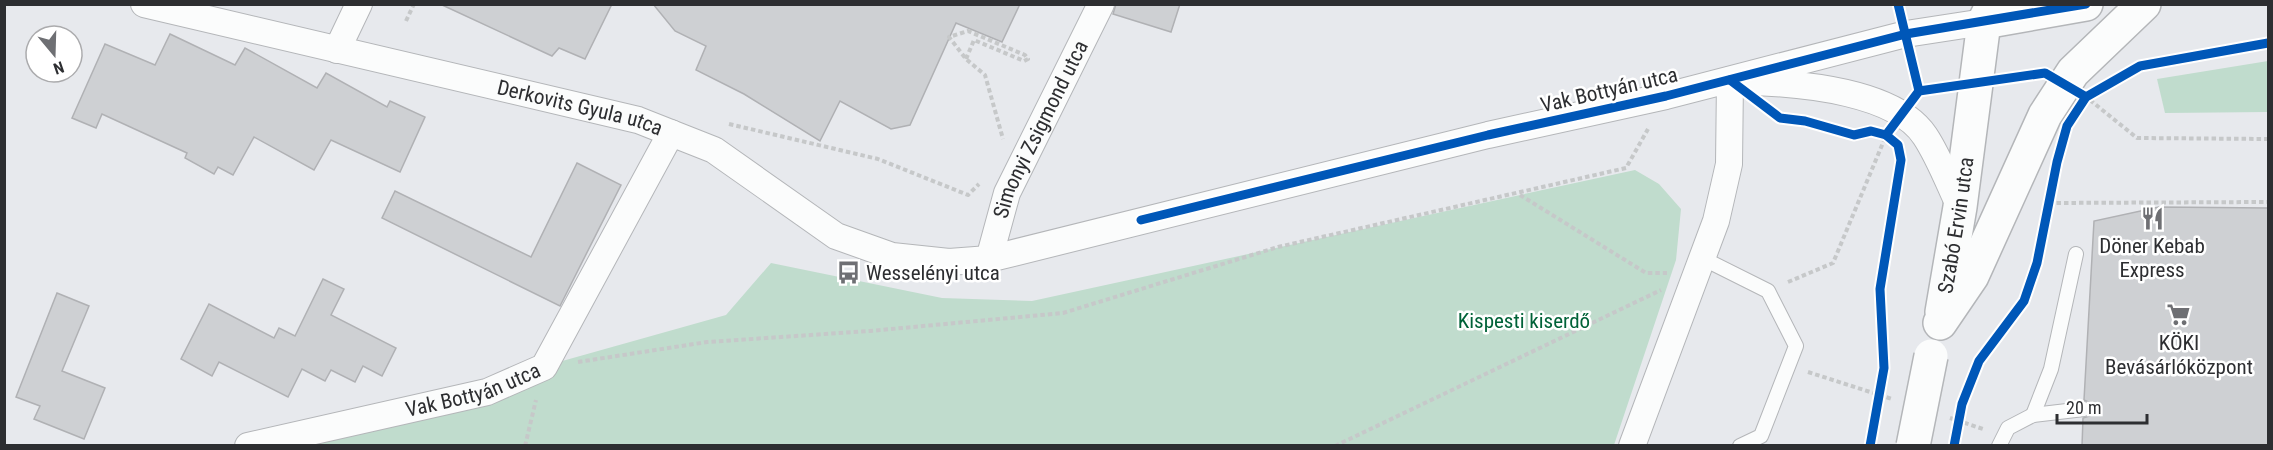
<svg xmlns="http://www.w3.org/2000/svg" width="2273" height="450" viewBox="0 0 2273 450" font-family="'Roboto Condensed',sans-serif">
<rect width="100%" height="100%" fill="#e7e9ed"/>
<g fill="#c0dccd">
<polygon points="2268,61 2268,112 2165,113 2157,79"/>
<polygon points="1635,170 1659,184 1681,209 1676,260 1614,445 260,446 726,315 771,263 942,298 1032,301"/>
</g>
<g fill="#ced0d3" stroke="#b0b1b4" stroke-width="1.5">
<polygon points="440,4 612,4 585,59 559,48 552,56"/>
<polygon points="653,4 1020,4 1002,42 956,23 910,125 891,129 840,101 820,141 744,94 696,70 706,46 675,31"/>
<polygon points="1116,4 1180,4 1171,32 1113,14"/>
<polygon points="170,34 235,65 245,48 317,88 326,73 387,107 390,101 425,117 400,172 331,140 314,170 254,137 233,175 218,167 214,174 185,158 187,153 102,114 96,128 72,118 105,44 155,65"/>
<polygon points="577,163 621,185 560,306 382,218 395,191 531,257"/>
<polygon points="2159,207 2268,208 2268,446 2082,446 2083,418 2090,416 2093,409 2091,403 2084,400 2094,221"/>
<polygon points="323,279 344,289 331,315 396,348 382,376 363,366 355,382 331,370 325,381 302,369 288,397 219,362 212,376 181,359 209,304 274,338 279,328 295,336"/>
<polygon points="57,293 89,306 62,371 105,388 84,439 34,419 40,406 16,397"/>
</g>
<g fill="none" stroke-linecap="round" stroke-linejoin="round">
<defs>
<g id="lane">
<polyline points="1702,258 1768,291 1796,346 1761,436 1740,446"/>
<polyline points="2033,415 2051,369 2076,254"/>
<polyline points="1999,446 2008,428 2033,415 2084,409"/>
</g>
<g id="street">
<path id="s1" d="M144,4l494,116 76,30 122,86 56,20 57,6 40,-3 499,-124 178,-39 240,-62 78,-12"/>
<polyline points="337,50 359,4"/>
<path d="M1755,82c49,2 141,10 170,54 14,21 24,48 35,71"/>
<path id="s2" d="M989,259l18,-66 94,-189"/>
<path id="s3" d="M248,446l239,-54 57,-25 127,-234"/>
<polyline points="1632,446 1716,221 1729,164 1730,80"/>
</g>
<g id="secondary">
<polyline points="1984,22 2086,4"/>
<path id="s4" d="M1942,312l18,-105 24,-185 9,-18"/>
<polyline points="1940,323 1972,276 2045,115 2073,72 2144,4"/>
</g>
</defs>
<use href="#lane" stroke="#b4b6b9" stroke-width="16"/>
<use href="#street" stroke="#b4b6b9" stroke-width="28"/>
<use href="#secondary" stroke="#b4b6b9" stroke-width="36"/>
<g stroke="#c6c8c9" stroke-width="4" stroke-dasharray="4.5 3" stroke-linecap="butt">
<polyline points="406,21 414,4"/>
<polyline points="966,59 974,40 1024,61 1028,59 1025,55 968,31 949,37 966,59 985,75 1003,139"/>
<polyline points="2090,100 2137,138 2268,139"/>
<polyline points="729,124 878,159 968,195 979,184"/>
<polyline points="1520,195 1646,273 1667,273"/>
<polyline points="2049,203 2268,202"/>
<polyline points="1788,282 1833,263 1885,138"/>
<polyline points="578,362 707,342 870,331 1063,313 1278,247 1626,168 1648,129"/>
<polyline points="1808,372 1892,399"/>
<polyline points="1950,418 1983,429"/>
<polyline points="525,446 536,400"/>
<polyline points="1335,446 1661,290"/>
</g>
<use href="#lane" stroke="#fbfcfc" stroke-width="14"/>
<use href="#street" stroke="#fbfcfc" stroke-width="26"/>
<use href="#secondary" stroke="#fbfcfc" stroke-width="33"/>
<defs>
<polyline id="secondary-bridge" points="1913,446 1931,356"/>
</defs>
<use href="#secondary-bridge" stroke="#b4b6b9" stroke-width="36" stroke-linecap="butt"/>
<use href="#secondary-bridge" stroke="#fbfcfc" stroke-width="33"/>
<defs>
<g id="cycleway">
<polyline points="1898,4 1919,91"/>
<polyline points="1730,80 1780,118 1805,121 1854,135 1871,131 1886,135 1898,145 1901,160 1880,289 1884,368 1870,446"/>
<polyline points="1886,135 1919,91 2045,73 2086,97"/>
<polyline points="1141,220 1488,135 1666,96 1906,34 2086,4"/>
<polyline points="1954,446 1962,404 1979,361 2024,301 2037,263 2057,162 2067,126 2086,97 2140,66 2268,43"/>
</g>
</defs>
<use href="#cycleway" stroke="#fff" stroke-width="13"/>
<use href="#cycleway" stroke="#0057b8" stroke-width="9"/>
</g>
<defs>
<symbol id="restaurant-bare" viewBox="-9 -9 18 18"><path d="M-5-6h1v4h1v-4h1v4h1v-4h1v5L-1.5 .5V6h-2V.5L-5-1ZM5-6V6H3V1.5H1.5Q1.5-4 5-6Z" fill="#6e6f73" stroke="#fff" stroke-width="2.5" paint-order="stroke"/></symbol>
<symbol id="bus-bare" viewBox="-9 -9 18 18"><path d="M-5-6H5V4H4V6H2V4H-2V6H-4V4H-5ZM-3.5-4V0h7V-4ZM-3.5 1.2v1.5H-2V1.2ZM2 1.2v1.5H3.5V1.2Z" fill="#6e6f73" stroke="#fff" stroke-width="2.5" paint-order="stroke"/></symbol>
<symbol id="supermarket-bare" viewBox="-9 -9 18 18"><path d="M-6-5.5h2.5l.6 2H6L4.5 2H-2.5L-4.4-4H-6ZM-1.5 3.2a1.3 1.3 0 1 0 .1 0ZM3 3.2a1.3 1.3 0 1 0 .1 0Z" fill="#6e6f73" stroke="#fff" stroke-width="2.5" paint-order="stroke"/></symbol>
</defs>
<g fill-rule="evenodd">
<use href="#restaurant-bare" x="2136" y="202" width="33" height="33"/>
<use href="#bus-bare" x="832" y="256" width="33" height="33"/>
<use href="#supermarket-bare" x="2162" y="298" width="33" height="33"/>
</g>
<g text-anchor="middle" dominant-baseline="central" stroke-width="5" stroke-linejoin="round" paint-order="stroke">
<g font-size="21" fill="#2d2e31" stroke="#fff">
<text transform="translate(1609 90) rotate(-13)">Vak Bottyán utca</text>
<text stroke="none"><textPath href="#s1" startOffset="448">Derkovits Gyula utca</textPath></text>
<text stroke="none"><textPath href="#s2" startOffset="140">Simonyi Zsigmond utca</textPath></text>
<text stroke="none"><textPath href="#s4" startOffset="88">Szabó Ervin utca</textPath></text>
<text stroke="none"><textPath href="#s3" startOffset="232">Vak Bottyán utca</textPath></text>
</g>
<g font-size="21" fill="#2d2e31" stroke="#fff">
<text x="2152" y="246">Döner Kebab<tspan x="2152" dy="24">Express</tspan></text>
<text x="866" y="273" text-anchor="start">Wesselényi utca</text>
<text x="2179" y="343">KÖKI<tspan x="2179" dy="24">Bevásárlóközpont</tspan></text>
</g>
<g font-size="21" fill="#006238" stroke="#fff">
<text x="1524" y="321">Kispesti kiserdő</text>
</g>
</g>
<rect width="2273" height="450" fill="none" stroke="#2d2e31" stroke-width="12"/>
<g transform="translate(54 54) rotate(161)"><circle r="28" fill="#ffffff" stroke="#ababad" stroke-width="1.5"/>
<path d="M0-4.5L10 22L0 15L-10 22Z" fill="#6e6f73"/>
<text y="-9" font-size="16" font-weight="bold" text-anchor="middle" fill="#2d2e31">N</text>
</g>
<path d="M2057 414v9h90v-9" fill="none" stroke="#2d2e31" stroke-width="3"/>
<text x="2066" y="414" font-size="18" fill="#2d2e31" stroke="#ffffff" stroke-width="4.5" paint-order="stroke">20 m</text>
</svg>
